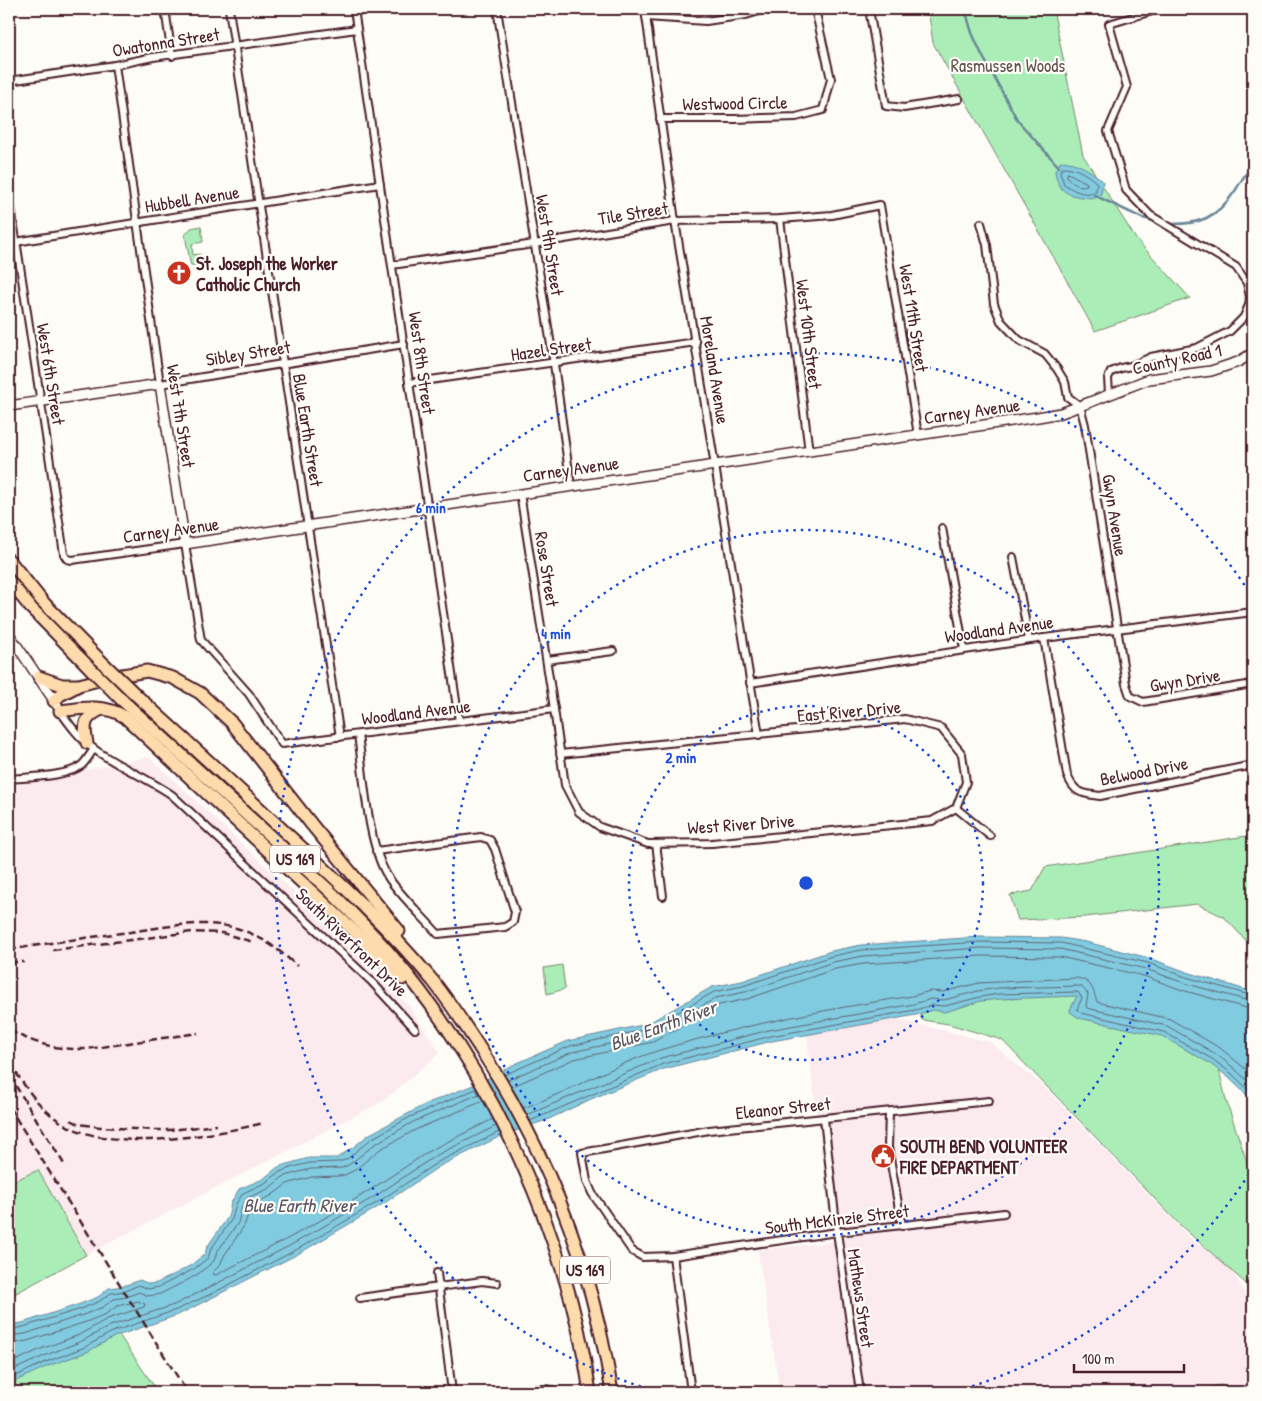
<svg xmlns="http://www.w3.org/2000/svg" width="1262" height="1401" viewBox="0 0 1262 1401" font-family="'Patrick Hand',sans-serif">
<rect width="100%" height="100%" fill="#fdfcf7"/>
<filter id="ink" filterUnits="userSpaceOnUse"><feTurbulence type="fractalNoise" baseFrequency=".02" numOctaves="2"/><feDisplacementMap in="SourceGraphic" scale="10" xChannelSelector="R" yChannelSelector="G"/><feConvolveMatrix kernelMatrix="1 2 1 2 8 2 1 2 1" color-interpolation-filters="sRGB"/></filter>
<g filter="url(#ink)">
<g fill="#fbeaee">
<polygon points="149,757 298,896 409,1006 440,1053 383,1101 86,1255 38,1171 9,1183 9,784 47,778"/>
<polygon points="880,1015 990,1042 1046,1089 1189,1237 1231,1269 1253,1307 1253,1392 780,1392 758,1250 833,1242 806,1028"/>
</g>
<g fill="#abedb6" stroke="#7a8670">
<polygon points="928,9 1053,9 1083,155 1136,239 1190,298 1095,331 933,43"/>
<polygon points="201,226 203,242 192,244 193,255 200,254 202,266 191,265 190,262 185,235 191,228"/>
<polygon points="1253,835 1253,948 1224,917 1197,904 1085,917 1018,920 1010,895 1032,891 1045,867"/>
<polygon points="562,965 565,989 547,994 544,968"/>
<polygon points="1056,980 1213,1044 1226,1100 1253,1180 1253,1290 1180,1225 1002,1040 949,1024 922,1020 916,999"/>
<polygon points="38,1170 86,1255 9,1297 9,1183"/>
<polygon points="115,1329 158,1392 9,1392 9,1370"/>
<polygon points="1220,1385 1241,1392 1192,1392"/>
</g>
<g fill="#80cbe0" stroke="#6a8698">
<path d="M1061,161c17,1 29,9 42,20l-2,13 -7,4c-21,-1 -37,-3 -39,-28z"/>
<polygon points="980,937 1061,938 1086,942 1149,958 1187,972 1253,992 1253,1101 1228,1077 1209,1063 1162,1036 1079,1018 1070,1012 1070,1010 1077,996 1000,999 981,1001 945,1012 933,1010 916,1015 772,1041 664,1069 591,1099 549,1119 501,1136 440,1166 380,1206 298,1254 178,1315 114,1337 87,1352 48,1366 9,1384 9,1325 22,1323 80,1304 98,1297 109,1288 123,1286 140,1280 149,1284 157,1283 179,1272 191,1265 205,1254 207,1247 228,1217 231,1203 239,1189 263,1179 278,1167 291,1163 309,1158 337,1158 355,1146 368,1135 428,1103 481,1082 515,1064 568,1041 647,1024 712,987 742,981 831,951 861,945"/>
</g>
<g fill="none" stroke-linecap="round" stroke-linejoin="round">
<g stroke="#606473" stroke-width="1">
<path d="M1064,167c12,0 24,8 33,16l-1,8c-11,6 -23,-1 -32,-7l-4,-12z"/>
<path d="M1068,173l19,10v2c-7,3 -17,-2 -20,-9z"/>
<polyline points="504,1075 570,1046 648,1029 714,992 743,986 832,956 862,950 980,942 1061,943 1148,963 1186,977 1253,996"/>
<polyline points="508,1080 572,1052 651,1035 716,998 745,992 833,962 863,956 981,948 1060,949 1146,969 1184,983 1253,1002"/>
<polyline points="511,1087 574,1059 653,1042 719,1005 747,999 835,969 863,964 981,956 1060,957 1144,976 1182,990 1253,1010"/>
<polyline points="483,1101 417,1129 379,1150 355,1170 345,1175 338,1176 312,1177 297,1181 287,1184 271,1196 252,1204 244,1226 224,1256 220,1265 213,1272 213,1274 216,1275 289,1238 330,1215 370,1190 431,1150 493,1119"/>
<path d="M523,1108c47,-16 89,-43 137,-58 81,-25 168,-41 252,-54l18,-5 13,1 36,-9 97,-5c16,2 17,12 21,24l73,17 50,29 33,27"/>
<polyline points="527,1115 661,1058 769,1030 914,1004 931,999 944,1000 978,991 999,988 1081,986 1088,994 1086,1006 1087,1008 1167,1026 1216,1054 1235,1069 1253,1086"/>
<polyline points="530,1121 663,1064 771,1036 915,1010 932,1005 945,1006 980,997 999,994 1078,992 1082,998 1077,1009 1081,1013 1164,1032 1212,1059 1231,1073 1253,1094"/>
<polyline points="9,1330 23,1327 81,1309 100,1301 111,1293 125,1291 139,1285 148,1289 159,1287 194,1269 208,1258 211,1249 232,1219 236,1204 243,1193 265,1183 280,1172 293,1167 310,1163 339,1162 347,1159 371,1139 410,1117 476,1089"/>
<polyline points="9,1336 25,1334 83,1315 103,1307 114,1299 126,1297 139,1292 148,1296 160,1294 184,1282 198,1274 214,1261 217,1252 238,1223 242,1207 247,1198 268,1189 283,1177 295,1173 311,1169 342,1168 350,1164 375,1144 413,1122 479,1094"/>
<polyline points="9,1344 27,1341 86,1322 106,1314 117,1306 138,1301 145,1304 144,1307 107,1319 79,1335 41,1349 9,1364"/>
<polyline points="9,1372 44,1356 82,1341 110,1326 174,1305 210,1287 293,1244 333,1221 374,1197 435,1156 496,1126"/>
<polyline points="9,1379 46,1362 85,1347 112,1332 176,1310 213,1293 296,1250 378,1202 438,1162 499,1132"/>
</g>
<g stroke="#6a8698" stroke-width="2.5">
<polyline points="965,9 972,33 982,55 1018,121 1059,167"/>
<polyline points="1094,195 1142,218 1155,221"/>
<path d="M1168,224c31,1 49,-6 67,-33 6,-9 10,-18 18,-26"/>
</g>
<defs>
<g id="minor">
<polyline points="165,9 172,56"/>
<polyline points="229,9 340,737"/>
<polyline points="354,9 459,721"/>
<polyline points="497,9 554,364 571,486"/>
<polyline points="645,9 675,221 759,735"/>
<polyline points="869,9 886,106 904,108 959,99"/>
<polyline points="646,17 706,21 746,15 766,9"/>
<polyline points="115,65 160,384 404,344"/>
<polyline points="9,81 115,65 153,57 357,29"/>
<polyline points="660,119 735,119 796,117 823,110 831,79 815,9"/>
<polyline points="9,194 64,554 67,559 72,560 185,544 201,640 249,694 282,744 554,709"/>
<polyline points="780,219 809,452"/>
<polyline points="981,223 987,245 994,304 1001,321 1019,340 1045,354 1057,369 1065,382 1068,397 1080,406 1085,425 1126,684 1130,696 1143,702 1253,684"/>
<polyline points="9,243 380,184"/>
<polyline points="392,265 534,244 675,221 780,219 832,215 880,205 918,435"/>
<polyline points="409,383 696,342"/>
<polyline points="1109,393 1108,378 1111,372 1121,368 1131,366 1151,357 1197,348 1230,331 1244,317 1249,305 1250,297 1247,283 1236,267 1150,215 1126,190 1108,131 1127,87 1109,24 1159,9"/>
<polyline points="520,493 554,709 565,785 579,812 600,827 648,844 712,843 932,821 956,808 966,782 962,754 941,728 905,719 560,754"/>
<polyline points="942,528 964,649"/>
<polyline points="1013,557 1029,640"/>
<path d="M1044,638l23,137c8,19 14,18 33,21l153,-31"/>
<polyline points="547,660 613,651"/>
<polyline points="750,683 1044,638 1253,612"/>
<path d="M60,711c10,14 20,28 34,38 25,18 53,29 78,46l199,186 44,48"/>
<path d="M358,735c6,39 9,113 32,145 14,19 33,37 48,54l67,-7 8,-5 2,-10 -20,-63 -5,-9 -9,-3 -105,14"/>
<path d="M9,779c18,-2 59,-2 73,-14 5,-5 8,-11 12,-16"/>
<polyline points="956,808 990,836"/>
<polyline points="656,844 663,896"/>
<polyline points="989,1101 709,1130 582,1153 587,1181 592,1193 632,1251 643,1257 673,1256 837,1232 931,1222 1004,1213"/>
<polyline points="889,1112 888,1147 902,1226"/>
<polyline points="824,1119 837,1232 860,1392"/>
<polyline points="673,1256 691,1392"/>
<polyline points="437,1273 452,1392"/>
<polyline points="360,1298 482,1281 497,1283"/>
<path d="M516,1392c12,-1 30,-6 41,0"/>
</g>
<g id="secondary">
<polyline points="9,406 160,384 185,544 1038,417 1061,413 1080,406 1149,379 1211,371 1238,362 1253,353"/>
<polyline points="9,634 57,705"/>
</g>
<g id="motorway">
<polyline points="9,560 42,601 105,665"/>
<polyline points="9,581 31,608 91,669"/>
<polyline points="39,677 62,685 77,685"/>
<path d="M135,694c50,46 101,92 151,139 51,47 102,94 147,148 18,23 34,47 50,72 66,103 110,218 129,339"/>
<path d="M122,700l210,193c21,21 41,41 60,63 101,117 176,284 198,436"/>
<polyline points="54,701 60,695 79,685 110,677 147,671 173,678 200,693 232,723 312,825 399,931"/>
<path d="M60,711c23,-3 45,-7 65,6l230,215 47,47"/>
<path d="M87,743c-4,-19 -3,-26 15,-34"/>
</g>
</defs>
<use href="#minor" stroke="#4a1f2b" stroke-width="10"/>
<use href="#secondary" stroke="#4a1f2b" stroke-width="12"/>
<use href="#motorway" stroke="#4a1f2b" stroke-width="15"/>
<use href="#minor" stroke="#fdfcf7" stroke-width="6"/>
<use href="#secondary" stroke="#fdfcf7" stroke-width="9"/>
<use href="#motorway" stroke="#fedbac" stroke-width="11"/>
<g stroke="#4a1f2b" stroke-width="2.5" stroke-dasharray="8 4" stroke-linecap="butt">
<path d="M9,950c40,-7 80,-13 121,-18 34,-5 72,-13 106,-4 24,7 42,21 61,38"/>
<polyline points="53,950 192,932 222,933 253,942"/>
<polyline points="9,962 24,962"/>
<path d="M9,1030c26,14 48,20 78,19l111,-16"/>
<path d="M9,1062c14,21 27,43 49,58 48,35 151,16 206,3"/>
<polyline points="9,1075 64,1164"/>
<polyline points="9,1107 187,1392"/>
<polyline points="71,1120 79,1124 100,1127 153,1130 170,1130 217,1125"/>
</g>
<defs>
<g id="motorway-bridge">
<polyline points="105,665 135,694"/>
<polyline points="91,669 122,700"/>
</g>
</defs>
<use href="#motorway-bridge" stroke="#4a1f2b" stroke-width="15" stroke-linecap="butt"/>
<use href="#motorway-bridge" stroke="#fedbac" stroke-width="11"/>
</g>
</g>
<g fill="none" stroke="#1d4ed8" stroke-width="2.5" stroke-dasharray="2.5 5">
<circle cx="806" cy="883" r="177"/>
<circle cx="806" cy="883" r="353"/>
<path d="M1253 1168A530 530 0 0 1 957 1391M655 1391A530 530 0 1 1 1253 598"/>
</g>
<defs>
<symbol id="church-disc" viewBox="-11 -11 22 22"><circle r="9.5" fill="#c8321e" stroke="#fdfcf7"/><path d="M-1.2-6h2.4v3.5h3.3v2.4h-3.3V6h-2.4V-.1h-3.3v-2.4h3.3Z" fill="#fff"/></symbol>
<symbol id="civic-disc" viewBox="-11 -11 22 22"><circle r="9.5" fill="#c8321e" stroke="#fdfcf7"/><path d="M-.6-6.5H3V-4.5H.6V-3L4-1V1h2V6H-6V1h2V-1L-.6-3ZM-1.2 2.5V6h2.4V2.5Z" fill="#fff"/></symbol>
</defs>
<g fill-rule="evenodd">
<use href="#church-disc" x="165" y="259" width="28" height="28"/>
<use href="#civic-disc" x="869" y="1142" width="28" height="28"/>
</g>
<g text-anchor="middle" dominant-baseline="central" stroke-width="4.5" stroke-linejoin="round" paint-order="stroke">
<g fill="#fdfcf7" stroke="#806168" stroke-width="1">
<rect x="270" y="845.5" width="50" height="27" rx="4"/>
<rect x="560" y="1256.5" width="50" height="27" rx="4"/>
</g>
<g font-size="16" font-weight="bold" fill="#4a1f2b">
<text x="295" y="859">US 169</text>
<text x="585" y="1270">US 169</text>
</g>
<g font-size="18" fill="#4a1f2b" stroke="#fdfcf7">
<text transform="translate(166 42) rotate(-9)">Owatonna Street</text>
<text transform="translate(735 103) rotate(-1)">Westwood Circle</text>
<text transform="translate(192 199) rotate(-9)">Hubbell Avenue</text>
<text transform="translate(633 213) rotate(-9)">Tile Street</text>
<text transform="translate(550 245) rotate(81)">West 9th Street</text>
<text transform="translate(914 318) rotate(81)">West 11th Street</text>
<text transform="translate(809 334) rotate(83)">West 10th Street</text>
<text transform="translate(551 349) rotate(-8)">Hazel Street</text>
<text transform="translate(248 353) rotate(-9)">Sibley Street</text>
<text transform="translate(1177 359) rotate(-12)">County Road 1</text>
<text transform="translate(422 363) rotate(82)">West 8th Street</text>
<text transform="translate(715 370) rotate(81)">Moreland Avenue</text>
<text transform="translate(51 374) rotate(81)">West 6th Street</text>
<text transform="translate(972 411) rotate(-8)">Carney Avenue</text>
<text transform="translate(181 416) rotate(81)">West 7th Street</text>
<text transform="translate(308 430) rotate(81)">Blue Earth Street</text>
<text transform="translate(571 469) rotate(-8)">Carney Avenue</text>
<text transform="translate(1115 515) rotate(81)">Gwyn Avenue</text>
<text transform="translate(171 530) rotate(-8)">Carney Avenue</text>
<text transform="translate(547 569) rotate(81)">Rose Street</text>
<text transform="translate(999 629) rotate(-8)">Woodland Avenue</text>
<text transform="translate(1185 680) rotate(-9)">Gwyn Drive</text>
<text transform="translate(849 711) rotate(-5)">East River Drive</text>
<text transform="translate(416 712) rotate(-7)">Woodland Avenue</text>
<text transform="translate(1144 771) rotate(-11)">Belwood Drive</text>
<text transform="translate(741 824) rotate(-4)">West River Drive</text>
<text transform="translate(352 942) rotate(44)">South Riverfront Drive</text>
<text transform="translate(783 1108) rotate(-6)">Eleanor Street</text>
<text transform="translate(837 1219) rotate(-7)">South McKinzie Street</text>
<text transform="translate(861 1298) rotate(82)">Mathews Street</text>
</g>
<g font-size="18" fill="#62524e" stroke="#fdfcf7">
<text x="1008" y="65">Rasmussen Woods</text>
</g>
<g font-size="18" font-weight="bold" fill="#4a1f2b" stroke="#fdfcf7" text-anchor="start">
<text x="196" y="263">St. Joseph the Worker<tspan x="196" dy="21">Catholic Church</tspan></text>
<text x="900" y="1146">SOUTH BEND VOLUNTEER<tspan x="900" dy="21">FIRE DEPARTMENT</tspan></text>
</g>
<g font-size="19" font-style="italic" fill="#5a5361" stroke="#fdfcf7">
<text transform="translate(663 1025) rotate(-20)">Blue Earth River</text>
<text x="299" y="1205">Blue Earth River</text>
</g>
</g>
<circle cx="806" cy="883" r="8" fill="#1d4ed8" stroke="#fdfcf7" stroke-width="2.5"/>
<g font-size="15" text-anchor="middle" font-weight="bold" fill="#1d4ed8" stroke="#fdfcf7" stroke-width="4.5" stroke-linejoin="round" paint-order="stroke">
<text x="431" y="513">6 min</text>
<text x="556" y="639">4 min</text>
<text x="681" y="763">2 min</text>
</g>
<rect width="1262" height="1401" fill="none" stroke="#fdfcf7" stroke-width="30"/>
<rect x="15" y="15" width="1232" height="1371" fill="none" stroke="#4a1f2b" stroke-width="2" filter="url(#ink)"/>
<path d="M1074 1364v8h110v-8" fill="none" stroke="#4a1f2b" stroke-width="2.5"/>
<text x="1082" y="1364" font-size="15" fill="#4a1f2b" stroke="#fdfcf7" stroke-width="4" paint-order="stroke">100 m</text>
</svg>
